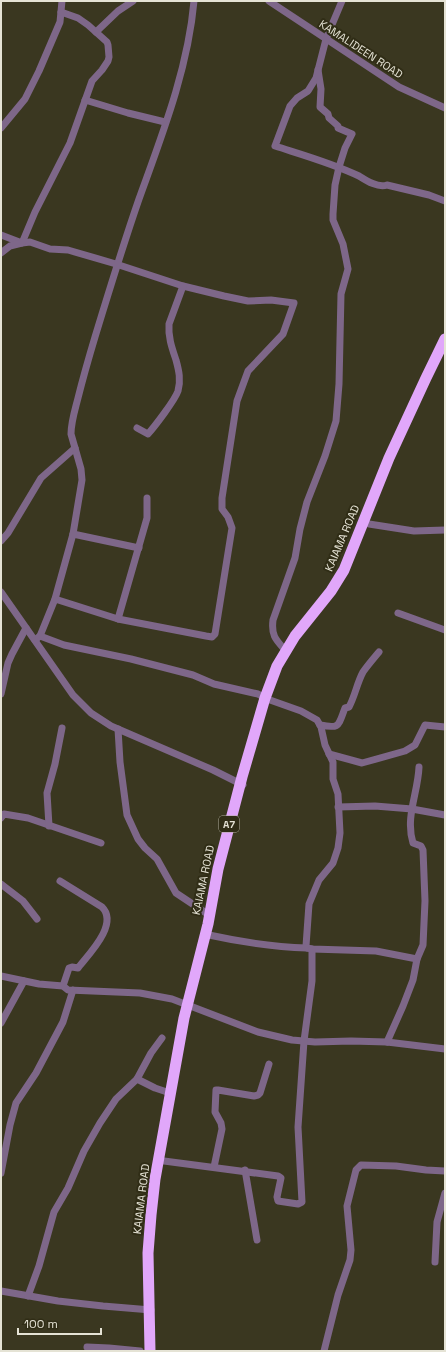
<svg xmlns="http://www.w3.org/2000/svg" width="446" height="1352" viewBox="0 0 446 1352" font-family="'Space Grotesk',sans-serif">
<rect width="100%" height="100%" fill="#3a3720"/>
<g fill="none" stroke-linecap="round" stroke-linejoin="round">
<g stroke="#7e6789" stroke-width="7">
<polyline points="269,1 399,87 445,108"/>
<path d="M342,1l-16,38 -10,39 -8,13 -11,7 -7,8 -15,40c28,9 57,17 84,30 8,5 19,12 28,9l42,10 16,6"/>
<polyline points="96,32 118,11 133,1"/>
<polyline points="85,100 128,113 165,122"/>
<polyline points="1,128 25,99 39,71 60,22 62,1"/>
<polyline points="1,235 22,243 30,242 50,249 68,250 116,264 183,286 224,296 248,301 271,300 294,303 283,334 248,371 237,401 222,498 222,509 228,517 232,528 215,634 212,637 206,636 118,619 55,599"/>
<polyline points="1,253 10,246 22,243 35,212 70,143 92,81 102,70 108,61 109,57 108,45 107,42 88,25 78,18 61,12"/>
<path d="M137,428l11,6c7,-8 27,-34 30,-43 3,-11 1,-20 -2,-31 -4,-12 -8,-23 -7,-36l14,-38"/>
<polyline points="369,524 414,531 445,530"/>
<polyline points="73,534 139,548"/>
<polyline points="1,541 8,533 41,478 75,448"/>
<polyline points="1,592 73,695 91,713 111,726 213,770 243,785"/>
<polyline points="398,613 445,630"/>
<polyline points="118,619 147,518 147,498"/>
<polyline points="40,636 64,645 131,659 193,675 214,684 258,694 265,698"/>
<path d="M35,640l5,-4 15,-37 18,-65 9,-54 -1,-11 -10,-35c0,-12 4,-24 7,-36 5,-20 11,-41 17,-61 14,-46 28,-92 44,-138 23,-64 49,-130 55,-198"/>
<path d="M286,651c-10,-11 -15,-15 -13,-31l22,-62 5,-29 7,-27 18,-46 11,-35 3,-37 2,-90 7,-25 -5,-25 -10,-24v-6l2,-29 4,-18 6,-19 7,-14 -14,-6v-2l-9,-8 -1,-4 -8,-7 1,-18 -3,-19"/>
<polyline points="1,694 8,663 12,654 26,628"/>
<polyline points="270,700 301,711 317,720 321,727 325,745 333,762 333,779 338,794 340,833 338,848 333,863 319,880 309,904 306,946 307,948 312,949 376,951 417,959"/>
<path d="M320,725c20,4 18,1 25,-17l4,-1c6,-11 8,-24 14,-35 5,-7 11,-14 16,-20"/>
<polyline points="118,729 120,762 127,815 138,839 145,848 157,859 176,893 209,915"/>
<polyline points="329,754 362,763 405,751 415,745 425,725 445,727"/>
<polyline points="338,807 375,806 412,809 445,815"/>
<polyline points="1,818 4,814 28,818 101,843"/>
<polyline points="49,826 47,793 55,764 62,728"/>
<path d="M60,881l42,26c17,17 -13,47 -24,61l-6,-1 -3,1 -6,18"/>
<polyline points="1,884 23,901 37,919"/>
<path d="M209,935c32,7 65,12 98,13"/>
<polyline points="1,976 39,984 63,986 68,990 140,993 172,999 258,1032 292,1040 315,1042 351,1041 387,1042 445,1049"/>
<polyline points="1,1023 24,981"/>
<path d="M387,1042l16,-36 10,-26 4,-21 6,-14 2,-44 -2,-51 -2,-4 -8,-3c-8,-26 5,-50 6,-76"/>
<polyline points="137,1079 155,1088 170,1093"/>
<polyline points="164,1161 278,1176 281,1178 277,1197 278,1201 298,1204 302,1202 298,1127 304,1041 312,981 312,949"/>
<polyline points="214,1167 222,1129 221,1123 215,1112 216,1090 218,1090 254,1096 258,1095 260,1093 269,1064"/>
<polyline points="245,1170 257,1240"/>
<polyline points="1,1173 10,1125 16,1103 36,1073 63,1022 73,990"/>
<polyline points="435,1262 437,1222 445,1193"/>
<polyline points="1,1291 58,1301 103,1306 151,1310"/>
<polyline points="28,1296 39,1266 54,1212 68,1188 84,1151 100,1123 116,1099 137,1079 151,1053 162,1038"/>
<polyline points="87,1347 109,1348 140,1351"/>
<polyline points="324,1351 338,1295 350,1260 351,1250 347,1206 356,1170 361,1165 396,1166 426,1170 445,1171"/>
</g>
<polyline stroke="#e1a7fa" stroke-width="11" points="150,1351 148,1253 151,1215 155,1179 184,1018 208,924 218,869 242,777 265,698 277,666 295,636 331,591 344,570 389,458 426,378 445,339"/>
</g>
<g text-anchor="middle" dominant-baseline="central" stroke-width="4" stroke-linejoin="round" paint-order="stroke">
<rect fill="#302d16" stroke="#afac9c" stroke-width="1" x="219" y="816" width="20" height="16" rx="3"/>
<g font-size="10" font-weight="bold" fill="#e5e3d5">
<text x="229" y="824">A7</text>
</g>
<g font-size="11" fill="#e5e3d5" stroke="#302d16">
<text transform="translate(361 49) rotate(33)">KAMALIDEEN ROAD</text>
<text transform="translate(342 538) rotate(-67)">KAIAMA ROAD</text>
<text transform="translate(203 880) rotate(-78)">KAIAMA ROAD</text>
<text transform="translate(141 1199) rotate(-83)">KAIAMA ROAD</text>
</g>
</g>
<rect width="446" height="1352" fill="none" stroke="#e5e3d5" stroke-width="4"/>
<path d="M18 1328v6h83v-6" fill="none" stroke="#e5e3d5" stroke-width="2"/>
<text x="24" y="1328" font-size="12" fill="#e5e3d5" stroke="#302d16" stroke-width="3" paint-order="stroke">100 m</text>
</svg>
